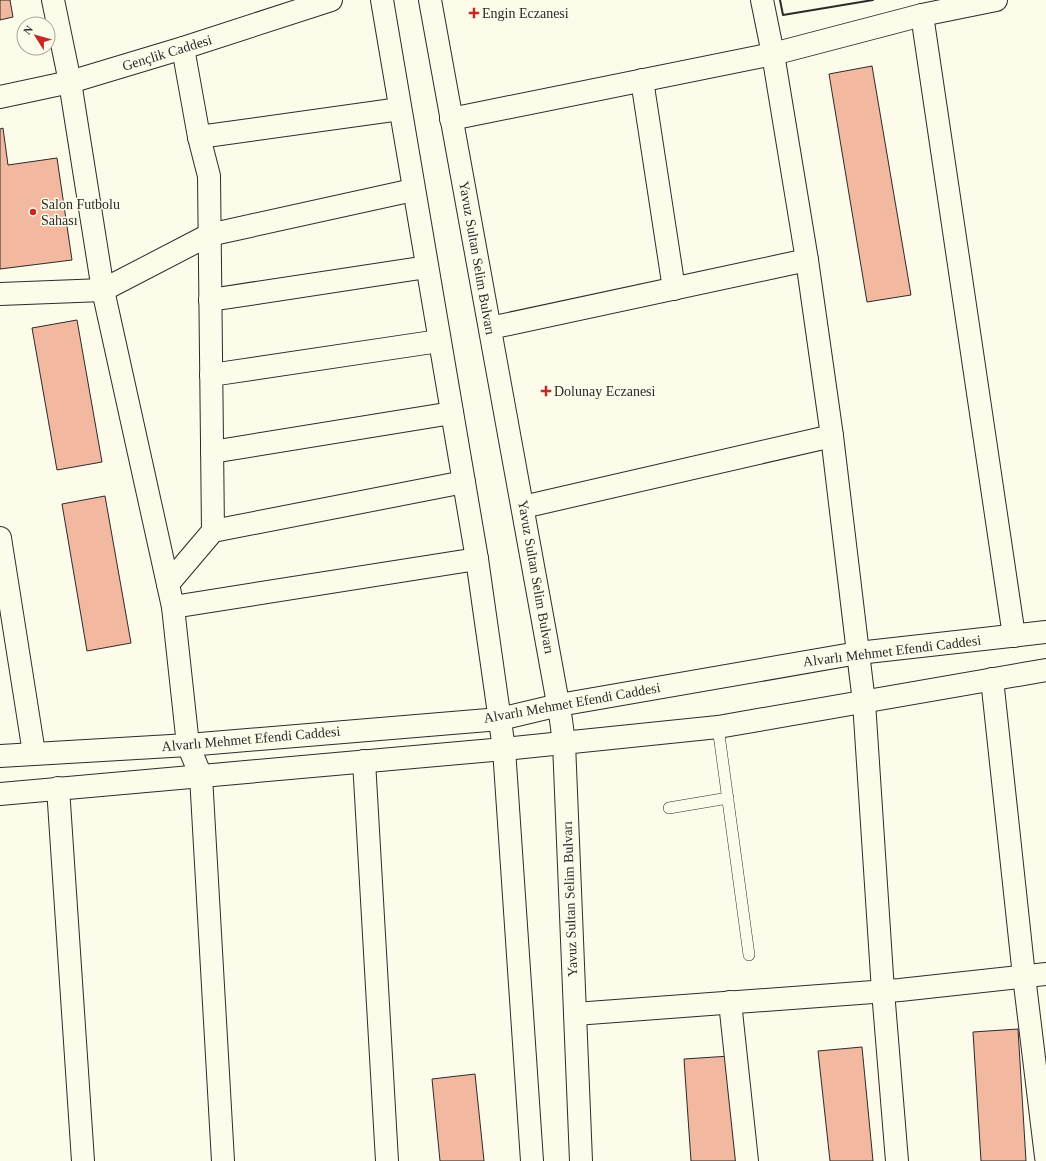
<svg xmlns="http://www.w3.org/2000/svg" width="1046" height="1161" viewBox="0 0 1046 1161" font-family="'Times New Roman',serif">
<rect width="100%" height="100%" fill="#fdfbea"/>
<g fill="#f2b8a0" stroke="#2b2b2b">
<polygon points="0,0 10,0 13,17 0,20"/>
<polygon points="872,66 911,295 867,302 829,74"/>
<polygon points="3,128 8,165 57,158 72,260 0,269 0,129"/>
<polygon points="77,320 102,462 57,470 32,328"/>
<polygon points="105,496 131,643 87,651 62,504"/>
<polygon points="1018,1029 1026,1161 981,1161 973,1032"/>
<polygon points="862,1047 873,1161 830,1161 818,1051"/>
<polygon points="730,1056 736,1161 691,1161 684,1059"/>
<polygon points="475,1074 484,1161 440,1161 432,1079"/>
</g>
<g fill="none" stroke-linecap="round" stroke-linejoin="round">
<defs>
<g id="lane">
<polyline points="718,727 749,955"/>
<polyline points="669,808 728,798"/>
</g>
<g id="street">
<polyline points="53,0 70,82 103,290 173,607 188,745 201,776 223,1161"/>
<polyline points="762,0 773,54 807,260 832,436 858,653 864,702 883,991 897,1161"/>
<polyline points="922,15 1014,636"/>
<polyline points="642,80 674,289"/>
<polyline points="451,119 773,54 922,15 996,0"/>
<polyline points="199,137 400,109"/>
<polyline points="0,294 103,290 209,235 413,190"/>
<polyline points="210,300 427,267"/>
<polyline points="490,328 807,260"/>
<polyline points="211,375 439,341"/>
<polyline points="212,452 452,413"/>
<polyline points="523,507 832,436"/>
<polyline points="213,531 464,482"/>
<polyline points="0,538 34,753"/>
<polyline points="168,584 213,531 209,176 199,137 183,48"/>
<polyline points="173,607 477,559"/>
<polyline points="992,679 1024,976 1046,1157"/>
<polyline points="364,761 387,1161"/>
<polyline points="58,788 83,1161"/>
<polyline points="730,1002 747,1161"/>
<polyline points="575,1014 900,990 1046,974"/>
</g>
<g id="secondary">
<polyline points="382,0 477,559 504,749 532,1161"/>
<polyline points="430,0 561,720 564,743 581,1161"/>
<polyline points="0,97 70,82 183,48 331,0"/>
<polyline points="0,756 188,745 500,719 559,705 858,653 1046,632"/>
<polyline points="0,794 504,749 718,727 1046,670"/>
</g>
</defs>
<use href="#lane" stroke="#2b2b2b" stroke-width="12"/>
<use href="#street" stroke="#2b2b2b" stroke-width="24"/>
<use href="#secondary" stroke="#2b2b2b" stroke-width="24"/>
<use href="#lane" stroke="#fdfbea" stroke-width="11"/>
<use href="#street" stroke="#fdfbea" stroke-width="22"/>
<use href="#secondary" stroke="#fdfbea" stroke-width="22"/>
<polyline stroke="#2b2b2b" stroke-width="2" points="780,0 783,15 873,0"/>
</g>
<g fill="#c62828" stroke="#fdfbea" stroke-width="1.5">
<path d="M472 7h4v4h4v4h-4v4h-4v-4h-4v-4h4z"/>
<circle cx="33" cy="212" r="4"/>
<path d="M544 385h4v4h4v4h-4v4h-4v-4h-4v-4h4z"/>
</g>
<g text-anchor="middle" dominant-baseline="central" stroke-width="3" stroke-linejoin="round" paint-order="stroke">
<g font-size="14" fill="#2b2b2b" stroke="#fdfbea" text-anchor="start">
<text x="482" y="13">Engin Eczanesi</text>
<text x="41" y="204">Salon Futbolu<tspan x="41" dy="16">Sahası</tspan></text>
<text x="554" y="391">Dolunay Eczanesi</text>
</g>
<g font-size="14" fill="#2b2b2b" stroke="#fdfbea">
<text transform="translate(167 53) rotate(-17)">Gençlik Caddesi</text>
<text transform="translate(477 258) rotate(80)">Yavuz Sultan Selim Bulvarı</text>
<text transform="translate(536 577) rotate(80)">Yavuz Sultan Selim Bulvarı</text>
<text transform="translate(892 651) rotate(-7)">Alvarlı Mehmet Efendi Caddesi</text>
<text transform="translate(572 703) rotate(-10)">Alvarlı Mehmet Efendi Caddesi</text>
<text transform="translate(251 739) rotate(-5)">Alvarlı Mehmet Efendi Caddesi</text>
<text transform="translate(570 899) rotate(-92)">Yavuz Sultan Selim Bulvarı</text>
</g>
</g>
<g transform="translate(36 36) rotate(307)"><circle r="19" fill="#fdfbea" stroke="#a9a89e"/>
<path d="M0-3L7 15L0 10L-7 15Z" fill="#c62828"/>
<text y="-6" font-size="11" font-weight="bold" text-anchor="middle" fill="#2b2b2b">N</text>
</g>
</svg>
